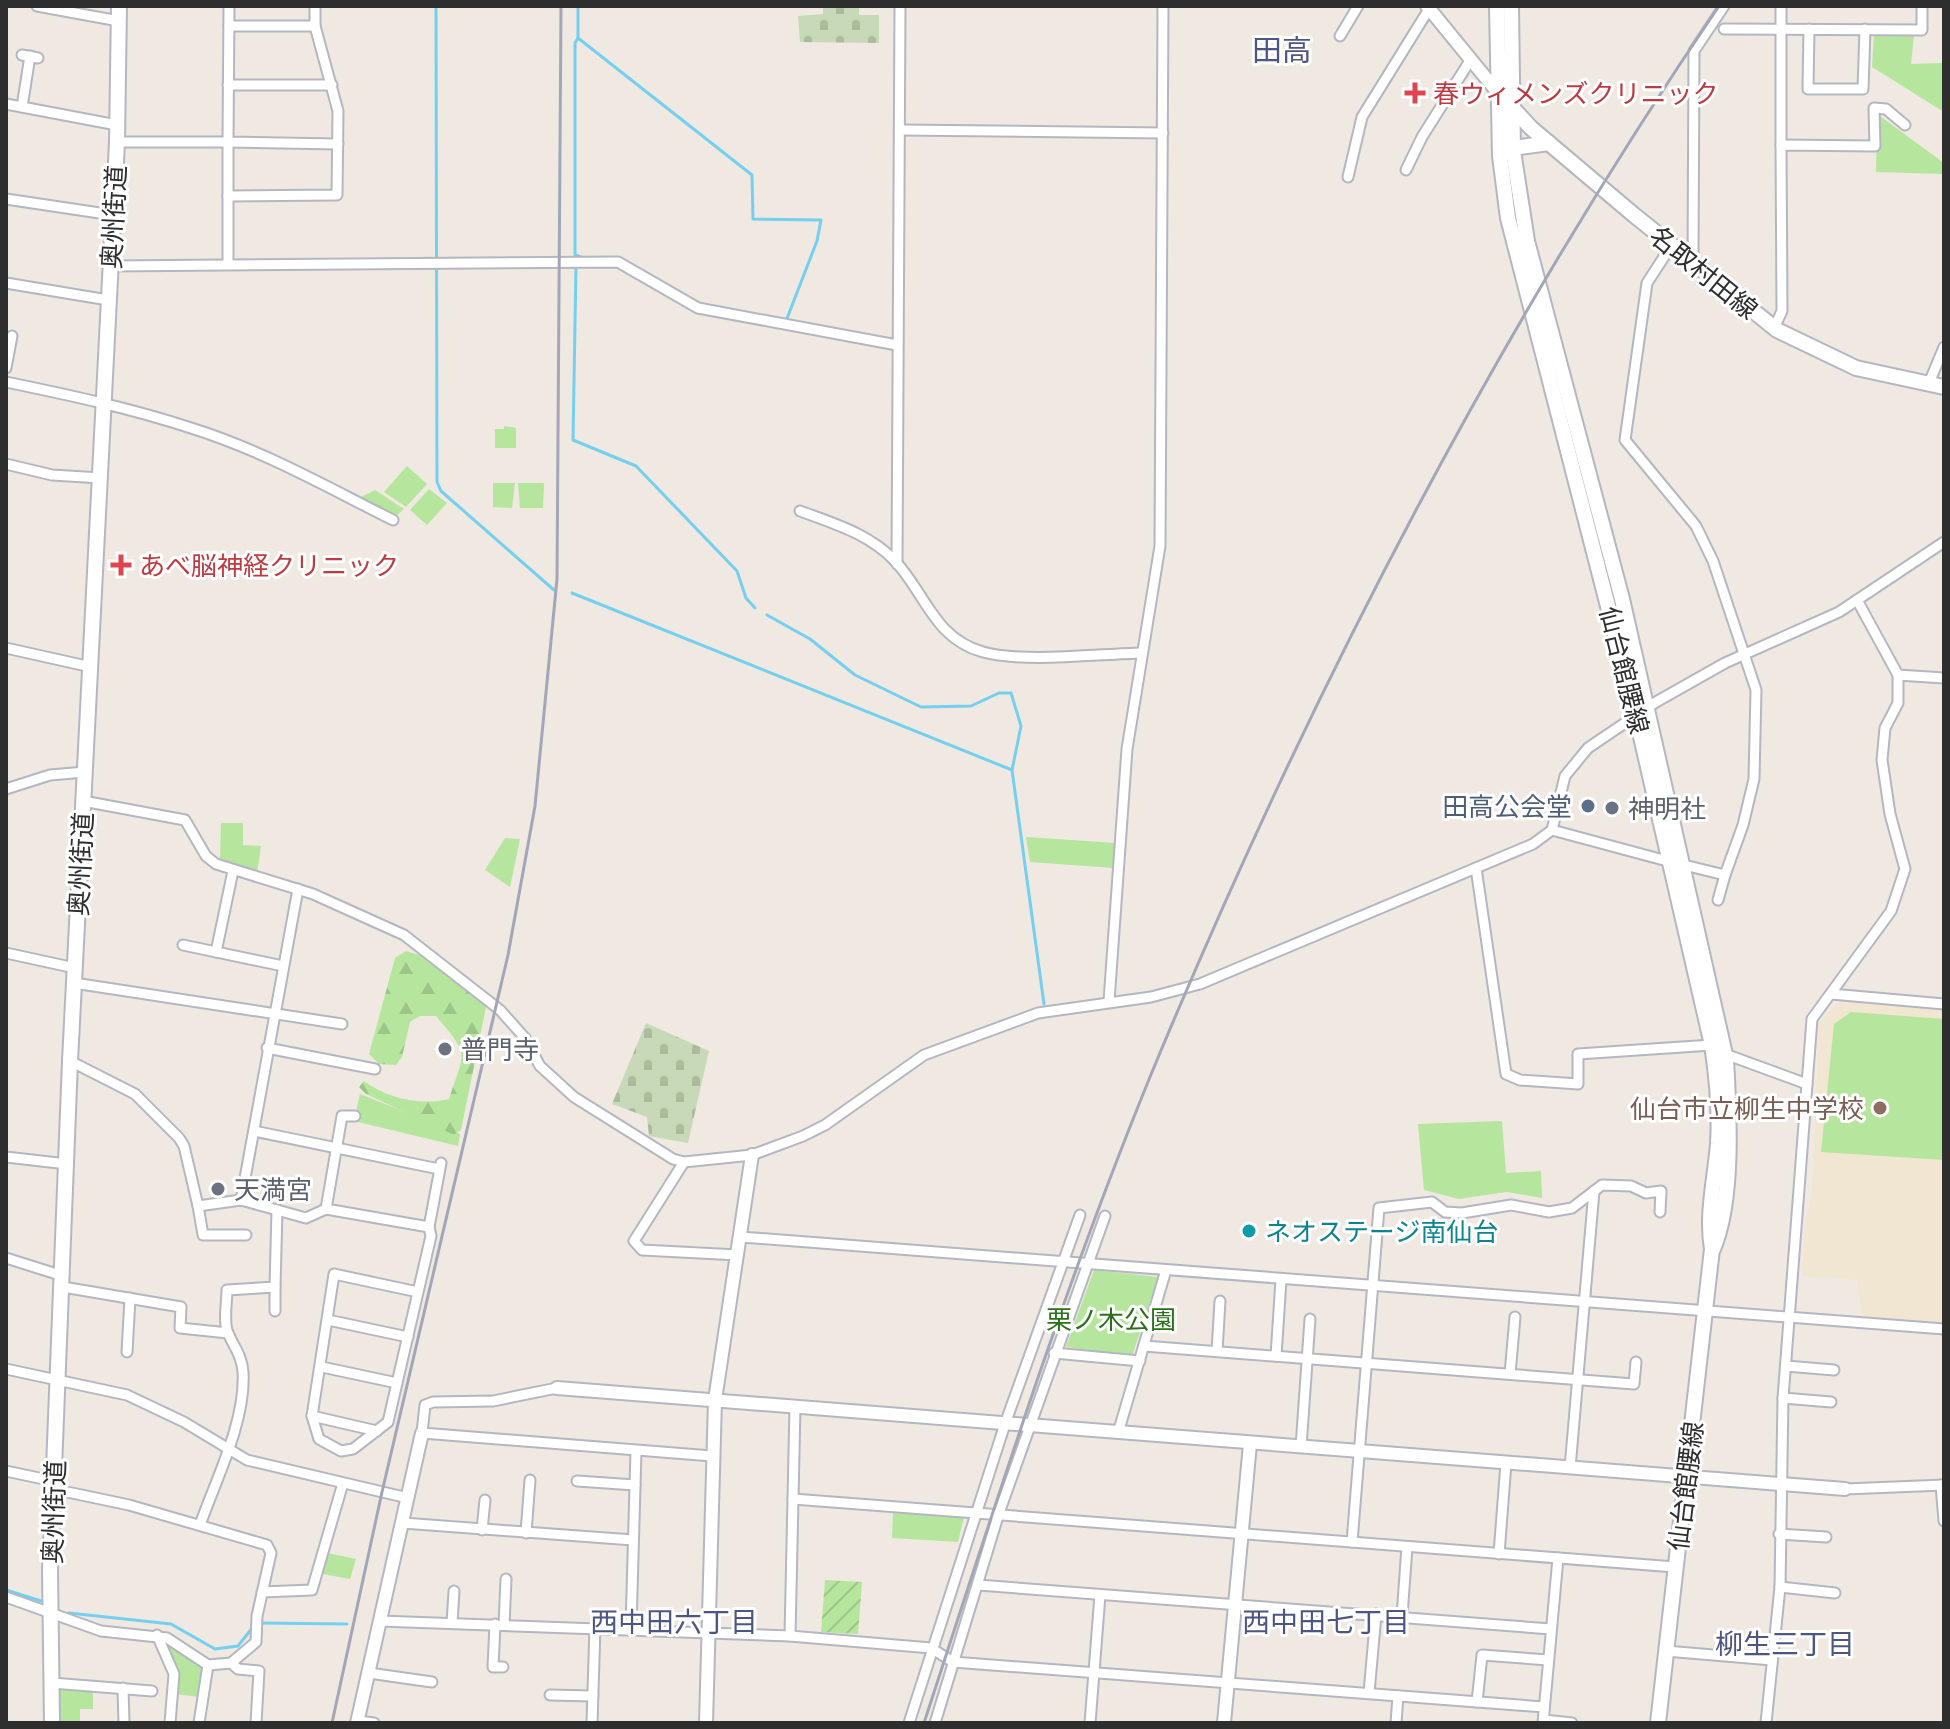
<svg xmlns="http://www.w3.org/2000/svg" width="1950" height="1729" viewBox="0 0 1950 1729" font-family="'Noto Sans','Noto Sans JP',sans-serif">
<defs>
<pattern id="forest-firs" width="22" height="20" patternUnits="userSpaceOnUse" patternTransform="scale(2)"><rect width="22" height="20" fill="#b6e59e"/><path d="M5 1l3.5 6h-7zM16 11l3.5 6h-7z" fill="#9dc588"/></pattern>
<pattern id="cemetery-stones" width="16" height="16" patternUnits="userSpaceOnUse" patternTransform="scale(2)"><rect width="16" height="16" fill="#c8d9b8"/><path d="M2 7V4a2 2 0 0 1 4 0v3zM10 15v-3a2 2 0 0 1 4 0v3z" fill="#acbb9e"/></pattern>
<pattern id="garden-furrows" width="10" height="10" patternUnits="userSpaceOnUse" patternTransform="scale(2)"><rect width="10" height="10" fill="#b6e59e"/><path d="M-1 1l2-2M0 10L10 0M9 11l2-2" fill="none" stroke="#9dc588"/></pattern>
</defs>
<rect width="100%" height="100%" fill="#efe9e1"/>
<polygon fill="#f0e6d1" points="1839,1002 1944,1010 1944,1323 1862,1317 1857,1280 1802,1276 1805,1227 1812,1192 1819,1024"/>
<g fill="#b6e59e">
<polygon points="1874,34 1914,35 1911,64 1944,63 1944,112 1872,67"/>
<polygon points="1877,114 1944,163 1944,174 1876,172"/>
<polygon points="504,426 516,428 516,448 495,448 495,429 504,429"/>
<polygon points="407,466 427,484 406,507 384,492"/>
<polygon points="493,483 515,483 512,508 493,507"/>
<polygon points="518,483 544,483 543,508 520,508"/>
<polygon points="429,489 447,503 427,525 410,510"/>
<polygon points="375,490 404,509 396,516 361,497"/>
<polygon points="221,823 243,823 243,845 261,846 257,873 220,859"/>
<polygon points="1026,837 1115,843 1114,868 1030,862"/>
<polygon points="505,838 520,839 510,887 485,870"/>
<polygon points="1851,1012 1944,1019 1944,1160 1821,1152 1834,1024"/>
<polygon points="360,1094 460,1134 458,1146 354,1121"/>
<polygon points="1502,1121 1506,1173 1541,1171 1542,1198 1506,1192 1459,1199 1424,1190 1418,1124"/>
<polygon points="1094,1270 1158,1277 1132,1356 1066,1347"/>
<polygon points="893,1513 964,1517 958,1542 892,1538"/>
<polygon points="328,1553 356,1559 350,1579 323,1574"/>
<polygon points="165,1640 203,1665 199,1697 176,1694 179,1674"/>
<polygon points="60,1688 93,1690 93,1709 80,1709 80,1723 59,1723"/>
</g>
<path fill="url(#forest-firs)" d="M406,951l13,4 63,45 4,7 -25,123 -7,5 -88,-41 -7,-7 5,-6c22,17 57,25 85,18 16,-49 21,-43 -13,-83h-16l-10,6 -8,35 -6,8 -17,-1 -10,-10 26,-96z"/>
<g fill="url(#cemetery-stones)">
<polygon points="823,6 859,6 859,15 879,15 879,43 800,42 798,16 823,14"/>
<polygon points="646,1023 709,1051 688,1143 649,1136 647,1117 612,1104"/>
</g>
<polygon fill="url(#garden-furrows)" points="825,1580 862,1582 858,1634 821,1632"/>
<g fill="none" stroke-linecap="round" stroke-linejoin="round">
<g stroke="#75cff0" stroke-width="3">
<polyline points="436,6 437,482 441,491 554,590"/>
<polyline points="578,6 578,38 752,175 753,219 821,220 817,241 786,321"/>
<polyline points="578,38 575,43 575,255 581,257"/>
<polyline points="576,265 573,440 636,466 737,571 746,598 755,608"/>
<polyline points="572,593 1012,770 1044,1004"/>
<polyline points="767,615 810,639 855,675 921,707 971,706 999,693 1011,693 1021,726 1012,770"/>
<polyline points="6,1590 41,1601"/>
<polyline points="69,1613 171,1624 215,1649 238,1646 253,1627"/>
<polyline points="259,1623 347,1624"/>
</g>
<defs>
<g id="minor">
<polyline points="37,6 119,21"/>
<polyline points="229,6 228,142 338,144"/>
<polyline points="1781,6 1781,145"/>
<polyline points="229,26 315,26"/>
<polyline points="1724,29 1922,30 1922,6"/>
<polyline points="1809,29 1808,89 1863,89 1865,29"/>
<polyline points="1340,36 1358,6"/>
<polyline points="22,55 38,58"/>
<polyline points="228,85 332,85"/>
<polyline points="6,104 117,125"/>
<polyline points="22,107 30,56"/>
<polyline points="900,130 1163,133"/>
<polyline points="117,142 228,142 228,264"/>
<polyline points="1406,170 1422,137 1471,59"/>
<polyline points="1348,177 1362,117 1429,9"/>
<polyline points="228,196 337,195 338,111 315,26 315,6"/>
<polyline points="6,199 113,215"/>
<polyline points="1671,246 1647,283 1625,440 1696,526 1713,561 1756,690 1754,779 1743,825 1725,875 1684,865"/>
<polyline points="1693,263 1694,51 1724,6"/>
<polyline points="110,266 618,262 698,308 897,345"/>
<polyline points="6,283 108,300"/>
<polyline points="1774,328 1782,311 1781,145 1875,146 1874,108 1886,109 1905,125"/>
<polyline points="6,368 12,336"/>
<path d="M6,382c63,13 124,26 185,46 71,22 136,59 202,92"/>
<polyline points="1929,383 1944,347"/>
<polyline points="6,464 52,475 101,478"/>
<path d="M800,511c35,13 70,23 96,51 30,33 39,77 87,90 40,11 115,2 158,1"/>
<polyline points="897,564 900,6"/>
<polyline points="6,648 91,667"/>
<polyline points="1898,675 1944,678"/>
<polyline points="6,789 50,775 85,772"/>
<polyline points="83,801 185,820 206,856 216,864 313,894 404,935 500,1010 525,1038 540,1066 574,1097 673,1159 684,1162 752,1155 803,1136 825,1125 924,1055 1038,1013 1151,997 1200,984 1533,844 1552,830 1565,776 1588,748 1656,702 1725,663 1839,612 1944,542"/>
<polyline points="1552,830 1671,862"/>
<polyline points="1476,868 1506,1074 1520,1080 1578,1084 1578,1054 1712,1045"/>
<polyline points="1718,900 1725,875"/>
<polyline points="183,945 283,966"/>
<polyline points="216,952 233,871"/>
<polyline points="6,953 75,968"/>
<polyline points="74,983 342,1024"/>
<polyline points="1831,994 1944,1004"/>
<polyline points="1109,1001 1127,749 1160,546 1163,6"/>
<polyline points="267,1048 375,1069"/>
<polyline points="1725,1054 1807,1084"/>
<path d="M70,1061l65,33 44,44 5,8 14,60 43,-6 36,10 -2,77 -48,3c0,12 -4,32 1,43 6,14 14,23 15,39 3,49 -27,107 -43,153"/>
<polyline points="254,1131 439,1169"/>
<polyline points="6,1157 67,1164"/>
<polyline points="684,1162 634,1241 642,1250 738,1255"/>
<polyline points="241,1200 298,889"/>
<polyline points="198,1206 203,1235 246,1235"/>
<polyline points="326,1209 342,1116 355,1116"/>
<polyline points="277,1210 306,1218 326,1209 429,1227 441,1163"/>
<polyline points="741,1237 1944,1329"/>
<polyline points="6,1258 63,1276"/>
<polyline points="63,1287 181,1307 180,1328 228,1333"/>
<polyline points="275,1287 275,1311"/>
<polyline points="418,1292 334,1274 312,1416 319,1439 341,1451 353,1449 388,1422 431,1236 429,1227"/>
<polyline points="328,1320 408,1337"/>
<polyline points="1144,1346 1634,1384 1636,1362"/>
<polyline points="1217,1351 1220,1301"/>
<polyline points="127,1352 130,1298"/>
<polyline points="1054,1353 1140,1361"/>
<polyline points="1276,1356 1281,1280"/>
<polyline points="1786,1366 1834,1370"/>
<polyline points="322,1367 397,1383"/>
<polyline points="6,1369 127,1395 184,1422 247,1460 408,1498"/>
<polyline points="1510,1374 1515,1317"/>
<polyline points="557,1388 493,1401 433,1402 425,1405 422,1433 712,1456"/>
<polyline points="1783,1398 1831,1402"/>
<polyline points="312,1416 377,1431"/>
<polyline points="1118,1433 1166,1270"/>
<polyline points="1301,1447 1310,1319"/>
<polyline points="1570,1468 1594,1191"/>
<polyline points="6,1471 53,1481"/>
<polyline points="577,1481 635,1485"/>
<polyline points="1941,1485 1944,1521"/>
<polyline points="1845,1489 1944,1485"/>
<polyline points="793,1499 1675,1567"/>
<polyline points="403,1523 633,1540"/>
<polyline points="482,1530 485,1500"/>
<polyline points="526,1533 530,1480"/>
<polyline points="1779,1534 1826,1537"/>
<polyline points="1352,1542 1379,1208 1432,1202 1445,1212 1462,1213 1511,1205 1549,1212 1572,1208 1602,1185 1631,1186 1646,1193 1661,1191 1660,1212"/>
<polyline points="1499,1554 1506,1463"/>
<polyline points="978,1585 1551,1629"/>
<polyline points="1780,1587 1835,1593"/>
<polyline points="262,1592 312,1590 343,1483"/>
<polyline points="6,1597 101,1631 167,1638 208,1665 231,1663 256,1642 257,1616 271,1553 267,1545 129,1505 53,1489"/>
<polyline points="1402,1616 1407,1547"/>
<polyline points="380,1621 790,1636 931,1648 953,1662 1544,1707"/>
<polyline points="452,1623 454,1591"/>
<polyline points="495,1624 493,1667 503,1667"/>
<polyline points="504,1625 506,1579"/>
<polyline points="631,1628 636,1451"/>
<polyline points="157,1635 174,1674 170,1723"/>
<polyline points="790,1636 795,1407"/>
<polyline points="1666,1651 1772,1660"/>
<polyline points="231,1663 238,1669 259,1671 256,1723"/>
<polyline points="369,1673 432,1682"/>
<polyline points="52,1683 152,1691"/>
<polyline points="123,1688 124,1723"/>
<polyline points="1369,1693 1376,1614"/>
<polyline points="550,1695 593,1696"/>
<polyline points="1477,1702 1482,1655 1548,1660"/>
<polyline points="1544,1720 1572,1723"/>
<polyline points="358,1721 374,1723"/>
<polyline points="199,1723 208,1665"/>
<polyline points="592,1723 595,1627"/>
<polyline points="909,1723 1005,1424 1080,1215"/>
<polyline points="935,1723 999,1513 1105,1216"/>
<polyline points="1090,1723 1100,1595"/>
<polyline points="1396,1723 1398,1696"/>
<polyline points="1543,1723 1558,1558"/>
<polyline points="1766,1723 1780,1587 1783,1398 1812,1019 1891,911 1905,869 1890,814 1882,760 1885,728 1898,703 1898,675 1857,600"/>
</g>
<g id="tertiary">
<polyline points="1427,6 1499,94"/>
<polyline points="557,1388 1845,1489"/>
<polyline points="357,1723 422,1433"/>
<polyline points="706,1723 715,1400 752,1155"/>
<polyline points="1224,1723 1250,1444"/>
</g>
<g id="secondary">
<path d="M1497,6l3,150 8,62 128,497 76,330c5,32 8,66 6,99 -3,35 -12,71 -6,105l-54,474"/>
<path d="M1511,6l2,145 14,90 95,358 104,460c3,54 8,141 -13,190"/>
<polyline points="1510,105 1531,128 1634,215 1777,330 1856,368 1944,387"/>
<polyline points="1513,148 1549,143"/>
<polyline points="52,1723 50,1570 70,1061 117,142 119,6"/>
</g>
</defs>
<use href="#minor" stroke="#b4b7c1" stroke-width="13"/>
<use href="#tertiary" stroke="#b4b7c1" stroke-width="16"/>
<use href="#secondary" stroke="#b4b7c1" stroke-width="18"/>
<use href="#minor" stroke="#fff" stroke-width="9"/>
<use href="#tertiary" stroke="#fff" stroke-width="12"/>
<use href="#secondary" stroke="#fff" stroke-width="14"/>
<g stroke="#a3a6b8" stroke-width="3">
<polyline points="332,1723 382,1492 508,955 535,806 557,579 561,6"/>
<path d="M924,1723c74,-227 146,-455 238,-675 152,-362 336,-718 557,-1042"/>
</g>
</g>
<g fill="#e0444e" stroke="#fff" stroke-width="3">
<path d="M1411 81h8v8h8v8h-8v8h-8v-8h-8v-8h8z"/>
<path d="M117 553h8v8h8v8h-8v8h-8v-8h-8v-8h8z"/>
</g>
<circle fill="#5c6f8a" stroke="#fff" stroke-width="3" cx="1588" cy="806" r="8"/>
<g fill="#6b7280" stroke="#fff" stroke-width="3">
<circle cx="1612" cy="808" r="8"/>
<circle cx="445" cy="1049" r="8"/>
<circle cx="218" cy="1189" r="8"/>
</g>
<circle fill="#8d6e63" stroke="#fff" stroke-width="3" cx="1880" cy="1108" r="8"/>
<circle fill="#0f9aa8" stroke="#fff" stroke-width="3" cx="1249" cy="1231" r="8"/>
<g text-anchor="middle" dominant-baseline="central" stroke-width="6" stroke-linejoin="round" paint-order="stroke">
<g font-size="26" fill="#be3a42" stroke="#fff" text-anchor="start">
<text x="1433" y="93">春ウィメンズクリニック</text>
<text x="139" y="565">あべ脳神経クリニック</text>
</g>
<g font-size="26" fill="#2e2e2e" stroke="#fff">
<text transform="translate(113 217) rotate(-87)">奥州街道</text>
<text transform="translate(1704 272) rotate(39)">名取村田線</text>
<text transform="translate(1625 670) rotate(76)">仙台館腰線</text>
<text transform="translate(80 864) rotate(-87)">奥州街道</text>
<text transform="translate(1685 1486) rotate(-83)">仙台館腰線</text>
<text transform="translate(53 1512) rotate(-88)">奥州街道</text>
</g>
<g font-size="26" fill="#4e5e75" stroke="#fff" text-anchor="end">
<text x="1572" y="806">田高公会堂</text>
</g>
<g font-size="26" fill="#5b616d" stroke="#fff" text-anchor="start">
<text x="1628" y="808">神明社</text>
<text x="461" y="1049">普門寺</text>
<text x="234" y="1189">天満宮</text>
</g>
<g font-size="26" fill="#785e54" stroke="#fff" text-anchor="end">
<text x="1864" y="1108">仙台市立柳生中学校</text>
</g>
<g font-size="26" fill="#0d838f" stroke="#fff" text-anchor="start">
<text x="1265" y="1231">ネオステージ南仙台</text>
</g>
<g font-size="26" fill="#2c6e1b" stroke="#fff">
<text x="1111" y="1319">栗ノ木公園</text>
</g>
<g font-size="28" fill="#4d5680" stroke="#fff">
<text x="674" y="1621">西中田六丁目</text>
<text x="1326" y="1621">西中田七丁目</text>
<text x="1785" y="1643">柳生三丁目</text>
</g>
<g font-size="30" fill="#4d5680" stroke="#fff">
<text x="1282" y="49">田高</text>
</g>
</g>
<rect width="1950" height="1729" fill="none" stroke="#2e2e2e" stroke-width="16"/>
</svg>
